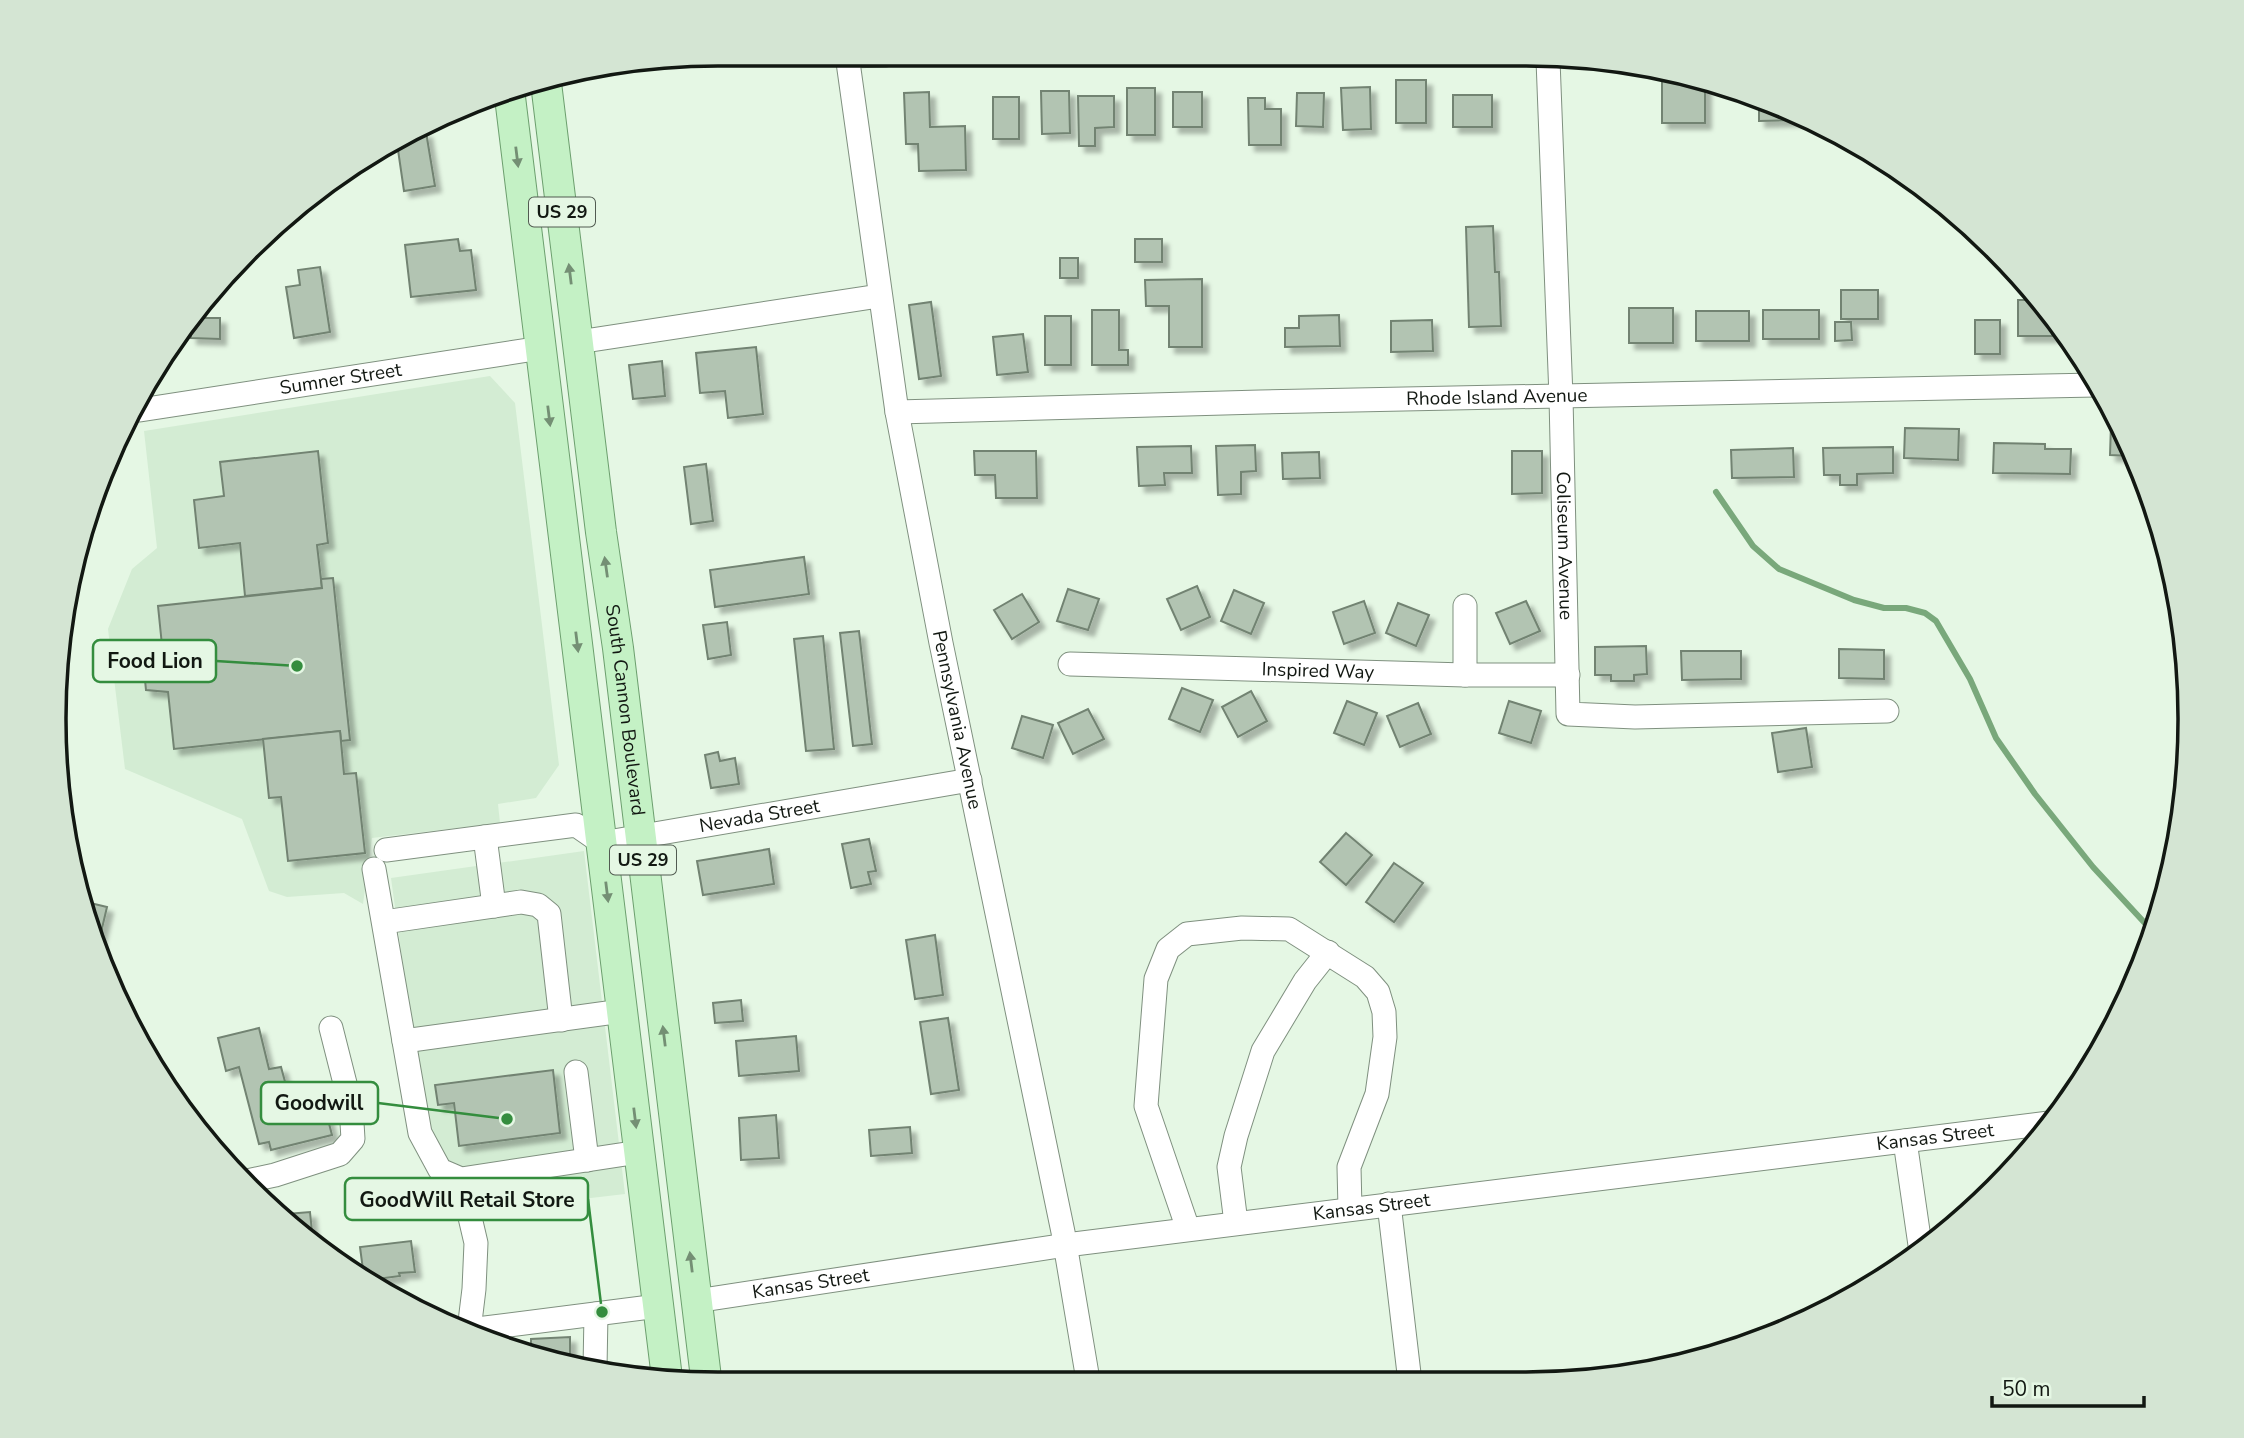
<svg xmlns="http://www.w3.org/2000/svg" width="2244" height="1438" viewBox="0 0 2244 1438" font-family="'Nunito Sans',sans-serif">
<defs>
<filter id="shadow"><feDropShadow dx="6" dy="6" stdDeviation="2" flood-color="#0004"/></filter>
</defs>
<rect width="100%" height="100%" fill="#e5f7e4"/>
<g fill="#d3ecd3">
<polygon points="490,376 515,403 559,765 536,798 498,804 500,823 372,838 363,904 344,893 287,897 269,891 242,819 125,769 108,629 132,569 157,548 144,431"/>
<polygon points="584,851 625,1194 437,1216 391,878"/>
</g>
<g fill="none" stroke-linecap="round" stroke-linejoin="round">
<polyline stroke="#79a87b" stroke-width="6" points="1716,492 1753,546 1779,569 1854,600 1884,608 1906,608 1925,613 1936,621 1970,679 1996,738 2035,794 2093,867 2154,933"/>
</g>
<g fill="#b2c4b2" stroke="#728372" stroke-width="2" filter="url(#shadow)">
<rect x="1396" y="80" width="30" height="43"/>
<polygon points="1662,80 1688,80 1705,85 1705,123 1662,123"/>
<polygon points="1370,87 1371,129 1343,130 1341,88"/>
<rect x="1127" y="88" width="28" height="47"/>
<polygon points="1041,91 1069,91 1070,133 1042,134"/>
<polygon points="929,92 930,127 965,126 966,170 919,171 918,144 906,144 904,93"/>
<rect x="1173" y="92" width="29" height="35"/>
<polygon points="1297,93 1324,93 1323,127 1296,126"/>
<rect x="1453" y="95" width="39" height="32"/>
<polygon points="1078,96 1114,96 1114,127 1095,128 1095,146 1079,146"/>
<rect x="993" y="97" width="26" height="42"/>
<polygon points="1248,98 1265,98 1265,109 1281,109 1281,145 1249,145"/>
<polygon points="1759,99 1780,105 1799,117 1799,120 1759,121"/>
<polygon points="426,132 435,186 404,191 397,143 416,133"/>
<polygon points="1493,226 1495,272 1499,272 1501,326 1469,327 1466,227"/>
<polygon points="458,239 460,251 471,250 476,290 411,297 405,245"/>
<rect x="1135" y="239" width="27" height="23"/>
<rect x="1060" y="258" width="18" height="20"/>
<polygon points="320,267 330,332 294,338 286,287 300,285 298,270"/>
<polygon points="1202,279 1202,347 1169,347 1169,306 1146,306 1145,280"/>
<rect x="1841" y="290" width="37" height="29"/>
<polygon points="2018,300 2039,300 2052,314 2052,336 2018,336"/>
<polygon points="931,302 941,376 919,379 909,305"/>
<rect x="1629" y="308" width="44" height="35"/>
<polygon points="1092,310 1119,310 1119,350 1128,350 1128,365 1092,365"/>
<rect x="1763" y="310" width="56" height="29"/>
<rect x="1696" y="311" width="53" height="30"/>
<polygon points="1339,315 1340,346 1285,347 1285,328 1299,328 1299,316"/>
<rect x="1045" y="316" width="26" height="49"/>
<polygon points="191,318 220,318 220,339 191,338"/>
<polygon points="1432,320 1433,351 1391,352 1391,321"/>
<rect x="1975" y="320" width="25" height="34"/>
<polygon points="1835,322 1851,322 1852,340 1835,341"/>
<polygon points="1023,334 1028,372 997,375 993,337"/>
<polygon points="756,347 763,414 728,418 725,391 700,393 696,353"/>
<polygon points="662,361 665,396 633,399 629,365"/>
<polygon points="2111,424 2121,424 2131,451 2131,456 2110,455"/>
<polygon points="1905,428 1959,429 1958,460 1904,458"/>
<polygon points="1994,443 2045,444 2045,449 2071,449 2070,474 1993,473"/>
<polygon points="1255,445 1256,471 1241,472 1241,494 1218,495 1216,446"/>
<polygon points="1191,446 1192,473 1164,473 1165,485 1139,486 1137,447"/>
<polygon points="1893,447 1893,473 1857,474 1857,485 1840,485 1840,475 1824,475 1823,448"/>
<polygon points="1793,448 1794,477 1732,478 1731,450"/>
<polygon points="318,451 328,543 317,545 322,588 245,596 240,543 199,548 194,500 224,496 220,462"/>
<polygon points="974,451 1036,451 1037,498 996,498 995,475 975,475"/>
<polygon points="1512,451 1542,451 1542,493 1512,494"/>
<polygon points="1319,452 1320,478 1283,479 1282,453"/>
<polygon points="706,464 713,521 691,524 684,467"/>
<polygon points="804,557 809,594 715,607 710,570"/>
<polygon points="333,578 350,740 341,741 340,731 174,749 168,692 146,690 144,670 164,665 158,606 322,588 321,579"/>
<polygon points="1197,586 1210,617 1181,630 1167,599"/>
<polygon points="1068,589 1099,599 1088,630 1057,621"/>
<polygon points="1234,590 1264,603 1251,634 1221,621"/>
<polygon points="1022,594 1039,622 1012,639 994,610"/>
<polygon points="1364,601 1375,633 1344,644 1333,612"/>
<polygon points="1526,601 1540,631 1510,644 1496,613"/>
<polygon points="1398,603 1429,615 1416,646 1386,633"/>
<polygon points="727,622 731,655 708,659 703,625"/>
<polygon points="859,631 872,744 853,746 840,633"/>
<polygon points="823,636 834,749 806,751 794,639"/>
<polygon points="1646,646 1647,674 1634,675 1634,681 1611,681 1611,675 1595,675 1595,647"/>
<polygon points="1839,649 1884,650 1884,679 1839,678"/>
<polygon points="1681,651 1741,651 1741,679 1682,680"/>
<polygon points="1182,688 1213,700 1200,732 1169,719"/>
<polygon points="1251,691 1267,721 1238,737 1222,707"/>
<polygon points="1347,701 1377,713 1364,745 1334,733"/>
<polygon points="1509,701 1541,711 1531,743 1499,733"/>
<polygon points="1418,703 1431,734 1400,747 1387,716"/>
<polygon points="1088,709 1104,739 1073,754 1058,723"/>
<polygon points="1022,716 1053,725 1043,758 1012,748"/>
<polygon points="1806,728 1812,767 1778,772 1772,733"/>
<polygon points="340,731 344,774 356,773 365,853 288,861 281,797 269,798 263,739"/>
<polygon points="718,752 720,761 735,758 739,784 711,788 705,755"/>
<polygon points="1346,833 1372,855 1346,885 1320,862"/>
<polygon points="869,839 876,871 868,872 871,884 851,888 842,844"/>
<polygon points="769,849 774,884 703,895 697,861"/>
<polygon points="1394,863 1423,883 1394,922 1366,902"/>
<polygon points="82,901 107,907 99,941"/>
<polygon points="935,935 943,995 915,999 906,940"/>
<polygon points="741,1000 743,1021 715,1023 713,1003"/>
<polygon points="948,1018 959,1090 931,1094 920,1022"/>
<polygon points="259,1028 269,1069 281,1067 287,1089 294,1087 301,1118 326,1112 332,1135 271,1150 269,1142 259,1144 239,1067 226,1071 218,1038"/>
<polygon points="796,1036 799,1071 739,1076 736,1041"/>
<polygon points="553,1070 560,1133 459,1146 454,1103 438,1105 435,1085"/>
<polygon points="776,1115 779,1158 741,1160 739,1118"/>
<polygon points="910,1127 912,1153 871,1156 869,1130"/>
<polygon points="310,1212 312,1232 303,1233 288,1223 287,1214"/>
<polygon points="411,1241 415,1272 399,1273 400,1276 377,1279 363,1270 360,1247"/>
<polygon points="570,1337 570,1358 561,1359 531,1351 531,1339"/>
</g>
<g fill="none" stroke-linecap="round" stroke-linejoin="round">
<defs>
<g id="minor">
<path id="s1" d="M847,55l50,357 44,231 122,589 25,148"/>
<polyline points="847,56 886,55"/>
<path id="s2" d="M1548,60l13,337 7,317 67,3 252,-6"/>
<polyline points="578,342 879,296"/>
<path id="s3" d="M140,410l401,-62"/>
<path id="s4" d="M897,412l363,-10 836,-17"/>
<path id="s5" d="M1070,664l395,11h103"/>
<polyline points="1465,675 1465,606"/>
<polyline points="485,837 494,906"/>
<path id="s6" d="M386,850l190,-25 26,18 368,-63"/>
<polyline points="374,869 420,1133 440,1170 461,1179 639,1152"/>
<polyline points="384,922 521,902 538,905 549,914 561,1020"/>
<polyline points="404,1041 622,1011"/>
<polyline points="576,1072 587,1160"/>
<polyline points="1905,1141 1921,1252"/>
<polyline points="461,1179 476,1243 474,1289 469,1330"/>
<polyline points="247,1181 275,1175 340,1154 353,1139 351,1107 331,1028"/>
<polyline points="1389,1204 1410,1382"/>
<polyline points="1236,1223 1229,1167 1236,1136 1263,1051 1305,981 1328,952"/>
<polyline points="1188,1229 1146,1106 1156,979 1168,949 1187,934 1242,928 1289,929 1365,977 1378,992 1384,1012 1385,1037 1377,1094 1349,1167 1350,1209"/>
<path id="s7" d="M696,1301l370,-56 983,-122"/>
<polyline points="461,1331 658,1306"/>
<polyline points="595,1368 596,1314"/>
</g>
<g id="major">
<path id="s8" d="M546,83l55,449 17,116 88,730"/>
<polyline points="509,89 667,1378"/>
</g>
</defs>
<use href="#minor" stroke="#7f907f" stroke-width="25"/>
<use href="#major" stroke="#6c9f6e" stroke-width="32"/>
<use href="#minor" stroke="#fff" stroke-width="23"/>
<use href="#major" stroke="#c4f1c5" stroke-width="30"/>
</g>
<defs><path id="oneway-solid" d="M-6-.8H1V-3.2L6.5 0L1 3.2V.8H-6Z" transform="scale(1.75)"/></defs>
<g fill="#748f74">
<use href="#oneway-solid" transform="translate(517 157) rotate(83)"/>
<use href="#oneway-solid" transform="translate(570 274) rotate(-97)"/>
<use href="#oneway-solid" transform="translate(549 416) rotate(83)"/>
<use href="#oneway-solid" transform="translate(606 567) rotate(-98)"/>
<use href="#oneway-solid" transform="translate(577 642) rotate(83)"/>
<use href="#oneway-solid" transform="translate(607 892) rotate(83)"/>
<use href="#oneway-solid" transform="translate(664 1036) rotate(-97)"/>
<use href="#oneway-solid" transform="translate(635 1118) rotate(83)"/>
<use href="#oneway-solid" transform="translate(691 1262) rotate(-97)"/>
</g>
<g text-anchor="middle" dominant-baseline="central" stroke-width="5" stroke-linejoin="round" paint-order="stroke">
<g fill="#e5f7e4" stroke="#515b51" stroke-width="2">
<rect x="529" y="197.5" width="66" height="29" rx="5"/>
<rect x="610" y="845.5" width="66" height="29" rx="5"/>
</g>
<g font-size="18" font-weight="bold" fill="#121812">
<text x="562" y="212">US 29</text>
<text x="643" y="860">US 29</text>
</g>
<g font-size="19" fill="#121812" stroke="#e5f7e4">
<text stroke="none"><textPath href="#s3" startOffset="203">Sumner Street</textPath></text>
<text stroke="none"><textPath href="#s4" startOffset="600">Rhode Island Avenue</textPath></text>
<text stroke="none"><textPath href="#s2" startOffset="486">Coliseum Avenue</textPath></text>
<text stroke="none"><textPath href="#s5" startOffset="248">Inspired Way</textPath></text>
<text stroke="none"><textPath href="#s8" startOffset="632">South Cannon Boulevard</textPath></text>
<text stroke="none"><textPath href="#s1" startOffset="674">Pennsylvania Avenue</textPath></text>
<text stroke="none"><textPath href="#s6" startOffset="383">Nevada Street</textPath></text>
<text stroke="none"><textPath href="#s7" startOffset="1250">Kansas Street</textPath></text>
<text stroke="none"><textPath href="#s7" startOffset="682">Kansas Street</textPath></text>
<text stroke="none"><textPath href="#s7" startOffset="116">Kansas Street</textPath></text>
</g>
</g>
<path d="M0 0H2244V1438H0ZM718 66H1526A652 652 0 0 1 2178 718V720A652 652 0 0 1 1526 1372H718A652 652 0 0 1 66 720V718A652 652 0 0 1 718 66Z" fill="#d4e5d3" fill-rule="evenodd"/>
<path fill="none" stroke="#121812" stroke-width="3.5" d="M718 66H1526A652 652 0 0 1 2178 718V720A652 652 0 0 1 1526 1372H718A652 652 0 0 1 66 720V718A652 652 0 0 1 718 66Z"/>
<path fill="none" stroke="#348d3e" stroke-width="2.5" d="M297 666L216 661M507 1119L378 1103M602 1312L588 1199"/>
<g fill="#348d3e" stroke="#e5f7e4" stroke-width="2.5">
<circle cx="297" cy="666" r="7"/>
<circle cx="507" cy="1119" r="7"/>
<circle cx="602" cy="1312" r="7"/>
</g>
<g fill="#e5f7e4" stroke="#348d3e" stroke-width="2.5">
<rect x="93" y="640" width="123" height="42" rx="7"/>
<rect x="261" y="1082" width="117" height="42" rx="7"/>
<rect x="345" y="1178" width="243" height="42" rx="7"/>
</g>
<g font-size="21" text-anchor="middle" font-weight="bold" fill="#121812">
<text x="155" y="668">Food Lion</text>
<text x="319" y="1110">Goodwill</text>
<text x="467" y="1207">GoodWill Retail Store</text>
</g>
<path d="M1992 1396v10h152v-10" fill="none" stroke="#121812" stroke-width="3.5"/>
<text x="2002" y="1396" font-size="21" fill="#121812" stroke="#e5f7e4" stroke-width="5" paint-order="stroke">50 m</text>
</svg>
